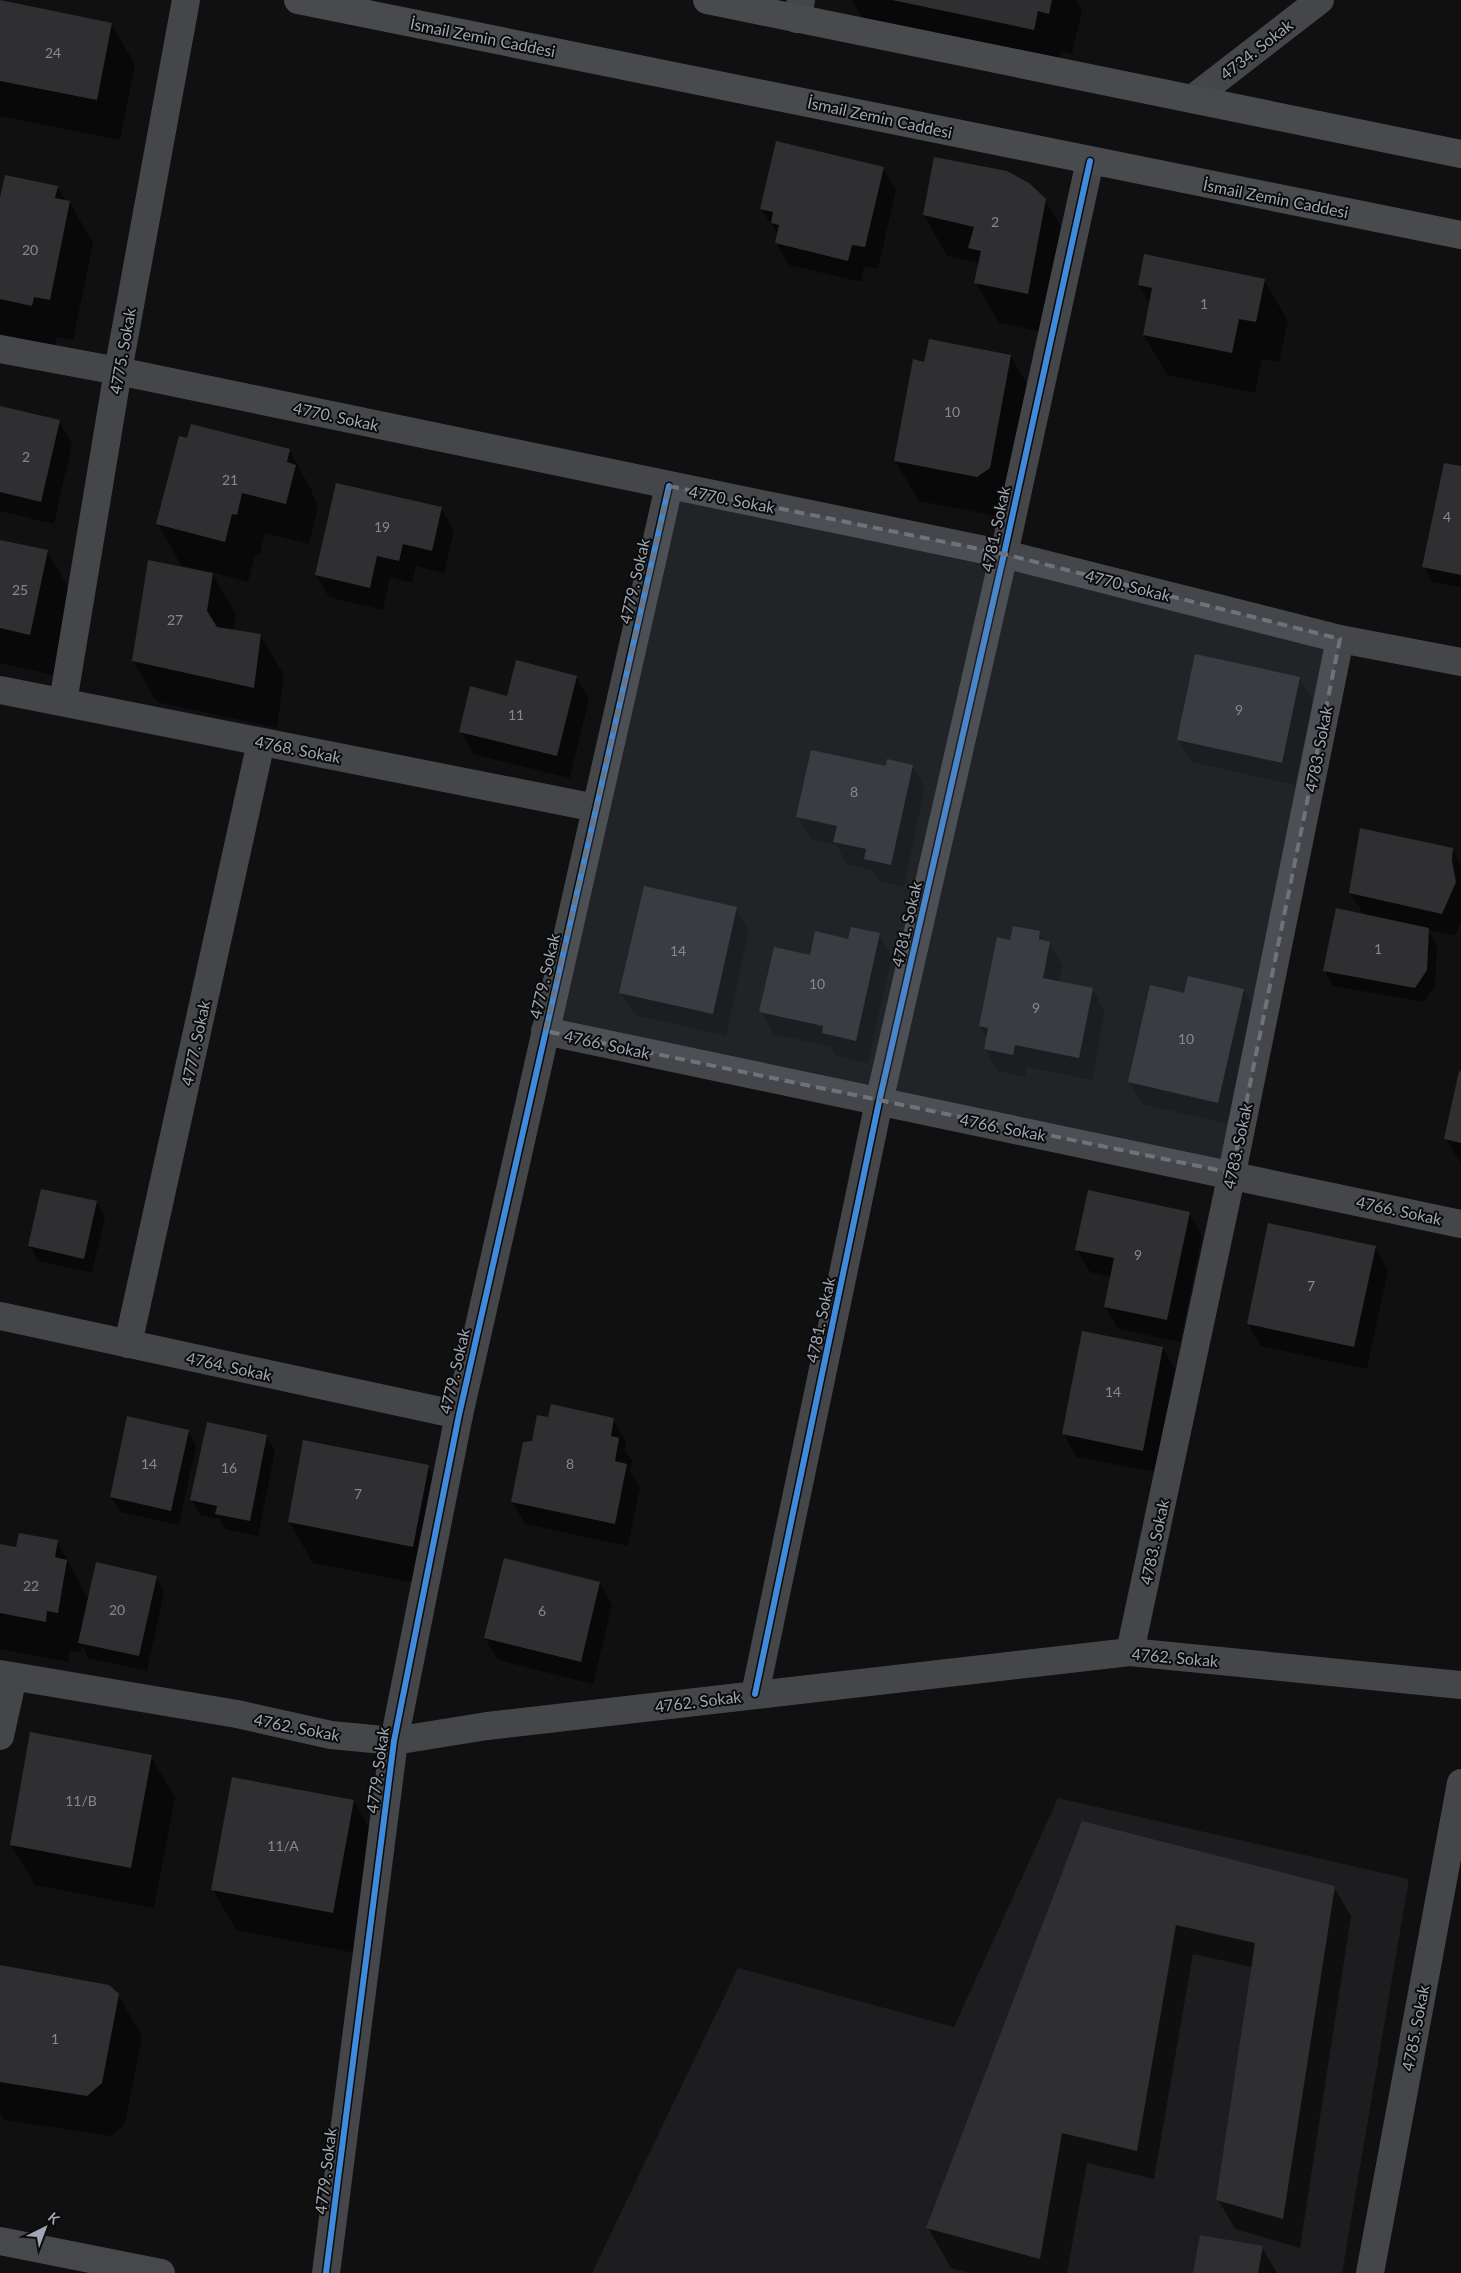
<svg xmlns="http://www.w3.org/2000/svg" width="1461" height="2273" viewBox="0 0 1461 2273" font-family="Lato,sans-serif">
<rect width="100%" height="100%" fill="#101011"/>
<polygon fill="#1d1d1f" points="1058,1798 1409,1879 1342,2273 592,2273 738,1968 954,2027"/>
<g fill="#0007">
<polygon points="852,0 1076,0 1082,10 1072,54 1061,51 1057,70 865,23"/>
<polygon points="0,1 111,24 135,64 120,140 0,116"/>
<polygon points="935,158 1045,200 1069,240 1051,334 999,323 976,283 978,263 947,256 924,215"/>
<polygon points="883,168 896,190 878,269 864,266 861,282 789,265 776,243 778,234 761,209"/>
<polygon points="57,187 66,202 70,203 93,243 73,340 57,337 55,346 0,334 0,204"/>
<polygon points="1264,280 1288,321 1279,362 1262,359 1255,393 1167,375 1144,335 1150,304 1139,285"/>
<polygon points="1011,356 1034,397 1001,517 919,501 895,461 925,363"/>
<polygon points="0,407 59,421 72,444 54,524 0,511"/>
<polygon points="289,450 312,491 312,494 318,506 309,544 265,533 260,555 255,554 248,582 211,572 236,614 233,630 260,635 284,675 277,728 157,702 133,661 197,569 181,565 158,524"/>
<polygon points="1461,467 1461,587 1432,582 1424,566"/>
<polygon points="441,508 454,531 444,573 416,566 412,583 390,577 383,610 329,597 316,575"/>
<polygon points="0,541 47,551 71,592 53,675 0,663"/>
<polygon points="576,677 589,699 570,778 473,754 461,731 508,697"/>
<polygon points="1300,678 1313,701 1295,785 1191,762 1178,740"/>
<polygon points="912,766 925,788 904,887 879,881 872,870 847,864 836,845 811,839 798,817 887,767"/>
<polygon points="1452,849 1461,864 1461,922 1455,936 1428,930 1437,945 1435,986 1424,1002 1333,986 1325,971 1364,916 1350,892"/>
<polygon points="736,908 749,931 726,1036 634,1015 621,993"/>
<polygon points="1040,933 1045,942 1049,943 1062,965 1059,983 1093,989 1105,1012 1092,1080 1027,1067 1025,1077 998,1071 985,1049 987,1038 980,1026 1011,941"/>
<polygon points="879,934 892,956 868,1063 836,1056 831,1047 774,1034 761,1012 811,957 849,940"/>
<polygon points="1244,991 1257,1013 1231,1125 1142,1104 1129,1081 1185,995"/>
<polygon points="1461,1073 1461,1162 1459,1161 1446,1139"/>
<polygon points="96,1202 105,1217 92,1273 38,1261 30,1246"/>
<polygon points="1189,1213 1202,1236 1180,1342 1118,1329 1105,1306 1111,1277 1090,1272 1077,1250"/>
<polygon points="1375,1248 1388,1270 1367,1369 1261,1346 1248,1324"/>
<polygon points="1163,1348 1176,1371 1156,1472 1076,1457 1064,1434"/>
<polygon points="549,1419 613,1419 626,1442 625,1450 632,1461 630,1471 640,1488 628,1546 525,1524 512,1502 533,1442"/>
<polygon points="188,1431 196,1446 179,1525 120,1512 111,1497"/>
<polygon points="266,1436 275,1451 258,1536 225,1529 220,1519 200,1515 192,1500"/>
<polygon points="428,1466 451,1506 436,1587 313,1563 289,1522"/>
<polygon points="57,1541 89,1600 156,1577 164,1592 147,1671 88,1658 82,1646 81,1653 70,1651 68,1662 0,1649 0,1544 17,1548"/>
<polygon points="600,1583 612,1605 593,1684 498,1660 485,1638"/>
<polygon points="151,1757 175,1797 154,1908 35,1885 11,1845"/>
<polygon points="354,1801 377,1842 356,1953 236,1930 213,1890"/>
<polygon points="1082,1823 1334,1887 1351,1916 1300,2248 1235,2229 1218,2200 1252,1967 1193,1954 1154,2179 1087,2163 1067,2273 969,2273 951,2268 928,2228"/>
<polygon points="0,1966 118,1995 142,2036 125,2124 111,2136 5,2120 0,2113"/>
<polygon points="1262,2247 1277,2273 1195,2273"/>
</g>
<g fill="#2f2f32">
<polygon points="0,0 112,23 97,100 0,81"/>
<polygon points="892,0 1052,0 1049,14 1038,11 1034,30"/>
<polygon points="776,141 884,167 865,247 852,245 848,261 775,243 779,225 771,223 773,212 760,209"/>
<polygon points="934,157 1007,171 1029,183 1046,199 1028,294 974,283 981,251 968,248 974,227 923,215"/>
<polygon points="5,175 58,186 55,198 70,201 50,300 34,297 32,306 0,299 0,198"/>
<polygon points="1144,254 1265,279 1256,322 1239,319 1232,353 1143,335 1152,288 1138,285"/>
<polygon points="929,339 1011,355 990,468 977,477 894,461 913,359 924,362"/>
<polygon points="0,406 60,420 41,502 0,492"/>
<polygon points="191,424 290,449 287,462 296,465 286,504 242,493 237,515 232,514 225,542 156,524 179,436 187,438"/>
<polygon points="1444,463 1461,466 1461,575 1422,567"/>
<polygon points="336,483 442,507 432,551 403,544 399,561 377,556 370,588 315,575"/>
<polygon points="0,540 48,550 30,635 0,628"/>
<polygon points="148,560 213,573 207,611 217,627 261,634 254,688 132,661"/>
<polygon points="1195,654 1300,677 1282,763 1177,740"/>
<polygon points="516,660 577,676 557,756 459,732 470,686 507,696"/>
<polygon points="811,750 886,766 887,759 913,765 891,865 864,859 866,849 833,842 837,826 796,817"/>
<polygon points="1360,828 1453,848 1452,861 1456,882 1442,914 1349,893"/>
<polygon points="644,886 737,907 713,1014 619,993"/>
<polygon points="1336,908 1429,928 1427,970 1415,988 1323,971"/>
<polygon points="1013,926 1040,931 1039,939 1050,942 1043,978 1093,988 1079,1058 1015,1045 1013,1055 984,1049 988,1028 979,1026 997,937 1010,940"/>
<polygon points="851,927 880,933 856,1041 822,1033 823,1026 759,1012 774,947 810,955 815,931 848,939"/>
<polygon points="1188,976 1244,989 1218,1103 1128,1082 1150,985 1184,993"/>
<polygon points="1459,1071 1461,1072 1461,1143 1444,1139"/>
<polygon points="41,1189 97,1201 84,1259 28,1246"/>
<polygon points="1088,1190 1190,1212 1167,1320 1104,1307 1114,1258 1075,1250"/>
<polygon points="1268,1223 1376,1246 1354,1347 1247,1324"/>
<polygon points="1082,1331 1163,1347 1143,1451 1062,1434"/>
<polygon points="551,1404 614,1418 611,1436 619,1438 615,1461 627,1464 615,1524 511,1502 523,1442 532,1441 537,1415 548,1417"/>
<polygon points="127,1416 189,1430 171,1511 110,1497"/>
<polygon points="207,1422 267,1435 250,1521 215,1514 217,1506 190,1500"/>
<polygon points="303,1440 429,1465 413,1547 288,1522"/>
<polygon points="19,1533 58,1540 55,1557 67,1560 58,1613 47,1611 46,1622 0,1613 0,1544 16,1547"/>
<polygon points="504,1558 600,1582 581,1662 484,1638"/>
<polygon points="96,1562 157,1576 139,1656 78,1643"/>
<polygon points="30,1732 152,1755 131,1868 10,1845"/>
<polygon points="232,1777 354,1800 333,1913 211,1890"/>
<polygon points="1082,1821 1335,1886 1283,2219 1216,2200 1255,1943 1176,1925 1137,2151 1062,2133 1040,2259 926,2228"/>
<polygon points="0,1965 109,1985 119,1994 102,2083 87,2096 0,2082"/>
<polygon points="1200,2235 1263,2246 1258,2273 1193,2273"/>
</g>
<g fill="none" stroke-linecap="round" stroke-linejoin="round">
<g stroke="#44464a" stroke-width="28">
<polyline points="797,19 801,0"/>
<polyline points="1192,99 1320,0"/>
<polyline points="0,349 118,371 1004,554 1340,639 1461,662"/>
<polyline points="0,690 596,808"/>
<polyline points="63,702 118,371 186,0"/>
<path d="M545,1031c305,65 611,126 916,193"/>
<polyline points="0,1316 459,1415"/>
<polyline points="128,1344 261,742"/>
<polyline points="1130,1652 1232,1173 1340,639"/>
<polyline points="0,1674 237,1714 331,1735 394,1741 487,1726 1130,1652 1461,1685"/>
<polyline points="755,1694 879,1102 1004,554 1090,161"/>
<polyline points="0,1736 13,1677"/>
<polyline points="326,2273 394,1741 459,1415 669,486"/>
<polyline points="1370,2273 1461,1783"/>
</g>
<g stroke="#484a4e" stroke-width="28">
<polyline points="298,0 1461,235"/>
<polyline points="707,0 1461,154"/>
</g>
<polyline stroke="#47484c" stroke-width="28" points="0,2241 161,2273"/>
<defs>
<g id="cycleway">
<polyline points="755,1694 879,1102 1004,554 1090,161"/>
<polyline points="326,2273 394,1741 459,1415 669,486"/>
</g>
</defs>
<use href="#cycleway" stroke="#0b0b0c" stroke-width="9"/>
<use href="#cycleway" stroke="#408adc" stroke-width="6"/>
</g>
<path fill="#6d727b" fill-opacity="0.2" stroke="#6d727b" stroke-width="4" stroke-dasharray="10 6" stroke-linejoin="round" d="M669,486l335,68 336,85 -108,534 -687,-142z"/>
<g text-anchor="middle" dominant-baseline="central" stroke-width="4" stroke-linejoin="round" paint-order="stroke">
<g font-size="14" fill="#838994">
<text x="53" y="52">24</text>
<text x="995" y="221">2</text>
<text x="30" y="249">20</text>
<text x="1204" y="303">1</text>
<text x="952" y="411">10</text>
<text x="26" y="456">2</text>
<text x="230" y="479">21</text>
<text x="1447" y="516">4</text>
<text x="382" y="526">19</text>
<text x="20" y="589">25</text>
<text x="175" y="619">27</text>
<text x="1239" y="709">9</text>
<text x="516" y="714">11</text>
<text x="854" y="791">8</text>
<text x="1378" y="948">1</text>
<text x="678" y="950">14</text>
<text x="817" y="983">10</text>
<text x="1036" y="1007">9</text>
<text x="1186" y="1038">10</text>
<text x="1138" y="1254">9</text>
<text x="1311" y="1285">7</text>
<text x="1113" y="1391">14</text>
<text x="149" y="1463">14</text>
<text x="570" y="1463">8</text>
<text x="229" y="1467">16</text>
<text x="358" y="1493">7</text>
<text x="31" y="1585">22</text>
<text x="117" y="1609">20</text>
<text x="542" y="1610">6</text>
<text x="81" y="1800">11/B</text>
<text x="283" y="1845">11/A</text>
<text x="55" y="2038">1</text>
</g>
<g font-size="16" fill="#9fa7b4" stroke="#0b0b0c">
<text transform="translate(483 37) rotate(11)">İsmail Zemin Caddesi</text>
<text transform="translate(1256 49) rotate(-38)">4734. Sokak</text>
<text transform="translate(880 117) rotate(12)">İsmail Zemin Caddesi</text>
<text transform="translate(1276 198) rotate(11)">İsmail Zemin Caddesi</text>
<text transform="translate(122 351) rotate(-80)">4775. Sokak</text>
<text transform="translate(336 416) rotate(12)">4770. Sokak</text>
<text transform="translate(732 499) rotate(11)">4770. Sokak</text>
<text transform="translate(995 529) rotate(-78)">4781. Sokak</text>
<text transform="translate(634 581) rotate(-77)">4779. Sokak</text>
<text transform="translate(1128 585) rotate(14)">4770. Sokak</text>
<text transform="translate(298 749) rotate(11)">4768. Sokak</text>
<text transform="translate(1318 749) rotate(-79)">4783. Sokak</text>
<text transform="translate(906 924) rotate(-77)">4781. Sokak</text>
<text transform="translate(544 976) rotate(-77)">4779. Sokak</text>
<text transform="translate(195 1043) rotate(-78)">4777. Sokak</text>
<text transform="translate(607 1044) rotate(12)">4766. Sokak</text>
<text transform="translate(1003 1127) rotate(11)">4766. Sokak</text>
<text transform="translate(1237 1146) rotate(-78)">4783. Sokak</text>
<text transform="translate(1399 1210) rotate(12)">4766. Sokak</text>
<text transform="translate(820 1320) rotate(-78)">4781. Sokak</text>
<text transform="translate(229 1366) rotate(12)">4764. Sokak</text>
<text transform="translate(454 1371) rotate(-77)">4779. Sokak</text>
<text transform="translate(1154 1542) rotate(-78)">4783. Sokak</text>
<text transform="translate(1175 1657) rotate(5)">4762. Sokak</text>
<text transform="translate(698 1701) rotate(-7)">4762. Sokak</text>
<text transform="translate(297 1727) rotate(11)">4762. Sokak</text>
<text transform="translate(377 1770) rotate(-82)">4779. Sokak</text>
<text transform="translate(1415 2028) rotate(-79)">4785. Sokak</text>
<text transform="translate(325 2171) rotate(-83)">4779. Sokak</text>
</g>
</g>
<g transform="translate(45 2228) rotate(42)" stroke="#0b0b0c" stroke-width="4" paint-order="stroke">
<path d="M0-4L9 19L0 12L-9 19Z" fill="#9fa7b4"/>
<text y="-8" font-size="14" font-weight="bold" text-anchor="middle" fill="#9fa7b4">K</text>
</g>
</svg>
